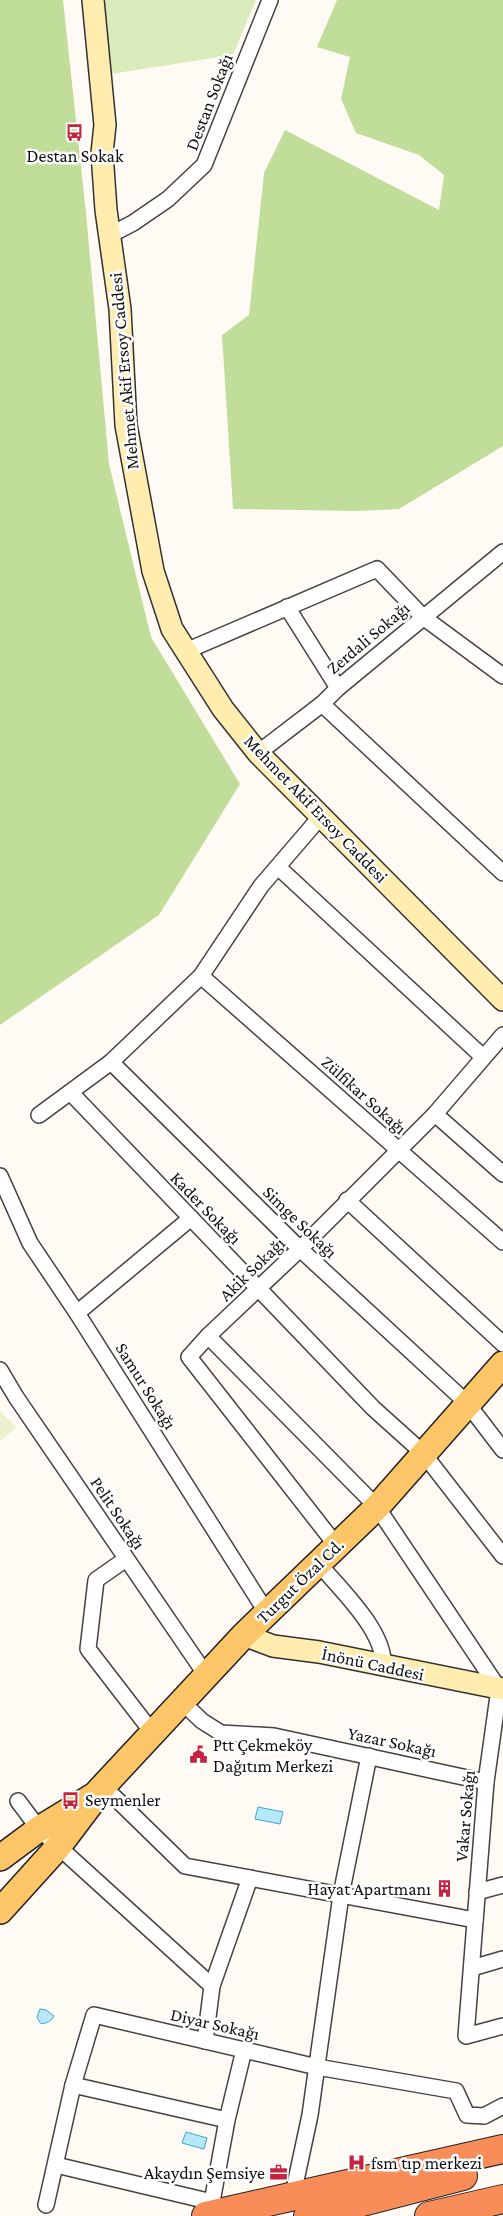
<svg xmlns="http://www.w3.org/2000/svg" width="503" height="2216" viewBox="0 0 503 2216" font-family="'Crimson Pro',serif">
<rect width="100%" height="100%" fill="#fffbf4"/>
<polygon fill="#daecbb" points="99,0 256,0 233,55 104,75"/>
<g fill="#c0dd9a">
<polygon points="0,0 63,0 86,213 109,464 151,637 240,784 159,915 0,1025"/>
<polygon points="337,0 503,0 503,446 399,509 357,511 233,509 222,335 249,315 264,173 285,130 439,210 444,175 419,155 356,133 341,99 350,57 317,47"/>
</g>
<polygon fill="#eaf2cd" points="0,1411 16,1427 0,1442"/>
<g fill="#b7e8f8" stroke="#3ba8d2">
<polygon points="258,1807 283,1812 280,1824 255,1819"/>
<path d="M40,2009l6,1 8,6c-2,5 -10,9 -14,7l-3,-6z"/>
<polygon points="186,2132 207,2138 204,2149 182,2143"/>
</g>
<g fill="none" stroke-linecap="round" stroke-linejoin="round">
<defs>
<g id="street">
<polyline points="110,235 133,223 168,199 204,165 270,0"/>
<polyline points="287,607 338,688"/>
<polyline points="186,651 377,569 423,617 503,676"/>
<polyline points="322,704 503,873"/>
<polyline points="258,753 322,704 338,688 503,552"/>
<polyline points="278,867 483,1057"/>
<polyline points="201,976 503,1242"/>
<polyline points="111,1062 300,1249 467,1403 503,1450"/>
<polyline points="71,1093 373,1408 423,1453 503,1556"/>
<polyline points="435,1114 503,1174"/>
<polyline points="39,1115 111,1062 201,976 261,886 322,815"/>
<polyline points="0,1176 30,1243 77,1313 267,1613"/>
<polyline points="347,1200 503,1344"/>
<polyline points="77,1313 191,1218"/>
<polyline points="208,1336 377,1507 499,1689 486,1782 466,2036 503,2026"/>
<polyline points="0,1370 16,1397 206,1675"/>
<polyline points="336,1545 189,1357 208,1336 300,1249 435,1114 503,1035"/>
<polyline points="126,1559 96,1580 88,1649 152,1732"/>
<path d="M319,1564c21,25 67,68 64,102"/>
<polyline points="182,1702 202,1721 221,1733 274,1736 486,1782"/>
<polyline points="103,1786 185,1866 475,1920"/>
<polyline points="18,1801 39,1829 212,1986 205,2041"/>
<polyline points="477,1892 503,1885"/>
<polyline points="472,1968 503,1959"/>
<polyline points="212,1986 250,1878"/>
<polyline points="73,2085 227,2120"/>
<polyline points="56,2165 212,2202 227,2120 244,2050"/>
<polyline points="295,2185 310,2115 341,1895 369,1756"/>
<polyline points="46,2205 73,2085 94,2015 317,2067 456,2091 467,2115 484,2116 503,2106"/>
</g>
<g id="secondary">
<polyline points="93,0 105,125 102,153 106,210 120,309 126,425 153,571 172,629 223,709 258,753 503,1000"/>
<polyline points="244,1635 273,1646 319,1652 503,1689"/>
</g>
<g id="primary">
<polyline points="0,1858 39,1829 95,1795 244,1635 377,1507 503,1364"/>
<polyline points="0,1911 58,1847 92,1802"/>
</g>
<g id="highway">
<polyline points="206,2216 503,2149"/>
<polyline points="308,2216 463,2176"/>
<polyline points="429,2216 503,2199"/>
</g>
</defs>
<use href="#street" stroke="#434343" stroke-width="18"/>
<use href="#secondary" stroke="#323232" stroke-width="24"/>
<use href="#primary" stroke="#212121" stroke-width="28"/>
<use href="#highway" stroke="#212121" stroke-width="30"/>
<use href="#street" stroke="#fff" stroke-width="15"/>
<use href="#secondary" stroke="#ffecaf" stroke-width="21"/>
<use href="#primary" stroke="#fcc567" stroke-width="25"/>
<use href="#highway" stroke="#f88d59" stroke-width="28"/>
</g>
<defs>
<symbol id="bus-bare" viewBox="-9 -9 18 18"><path d="M-5-6H5V4H4V6H2V4H-2V6H-4V4H-5ZM-3.5-4V0h7V-4ZM-3.5 1.2v1.5H-2V1.2ZM2 1.2v1.5H3.5V1.2Z" fill="#c6233f" stroke="#fff" stroke-width="2.5" paint-order="stroke"/></symbol>
<symbol id="civic-bare" viewBox="-9 -9 18 18"><path d="M-.6-6.5H3V-4.5H.6V-3L4-1V1h2V6H-6V1h2V-1L-.6-3ZM-1.2 2.5V6h2.4V2.5Z" fill="#c6233f" stroke="#fff" stroke-width="2.5" paint-order="stroke"/></symbol>
<symbol id="building-bare" viewBox="-9 -9 18 18"><path d="M-4-6H4V6H1V3H-1V6H-4ZM-2.5-4.3h1.7v1.8h-1.7ZM.8-4.3h1.7v1.8H.8ZM-2.5-1h1.7V.8h-1.7ZM.8-1h1.7V.8H.8Z" fill="#c6233f" stroke="#fff" stroke-width="2.5" paint-order="stroke"/></symbol>
<symbol id="hospital-bare" viewBox="-9 -9 18 18"><path d="M-5-5h3v3.5h4V-5h3V5h-3V1.5h-4V5h-3Z" fill="#c6233f" stroke="#fff" stroke-width="2.5" paint-order="stroke"/></symbol>
<symbol id="office-bare" viewBox="-9 -9 18 18"><path d="M-6-3h4V-5.5h4V-3h4V5H-6ZM-1-4.5V-3h2v-1.5ZM-6 0V1H6V0Z" fill="#c6233f" stroke="#fff" stroke-width="2.5" paint-order="stroke"/></symbol>
</defs>
<g fill-rule="evenodd">
<use href="#bus-bare" x="62" y="120" width="25" height="25"/>
<use href="#civic-bare" x="186" y="1742" width="25" height="25"/>
<use href="#bus-bare" x="58" y="1788" width="25" height="25"/>
<use href="#building-bare" x="432" y="1876" width="25" height="25"/>
<use href="#hospital-bare" x="344" y="2150" width="25" height="25"/>
<use href="#office-bare" x="266" y="2160" width="25" height="25"/>
</g>
<g text-anchor="middle" dominant-baseline="central" stroke-width="5" stroke-linejoin="round" paint-order="stroke">
<g font-size="18" fill="#101010" stroke="#fff">
<text transform="translate(209 102) rotate(-69)">Destan Sokağı</text>
<text transform="translate(124 371) rotate(-95)">Mehmet Akif Ersoy Caddesi</text>
<text transform="translate(368 638) rotate(-40)">Zerdali Sokağı</text>
<text transform="translate(316 809) rotate(46)">Mehmet Akif Ersoy Caddesi</text>
<text transform="translate(364 1095) rotate(42)">Zülfikar Sokağı</text>
<text transform="translate(206 1208) rotate(46)">Kader Sokağı</text>
<text transform="translate(300 1222) rotate(44)">Simge Sokağı</text>
<text transform="translate(252 1269) rotate(-44)">Akik Sokağı</text>
<text transform="translate(146 1386) rotate(58)">Samur Sokağı</text>
<text transform="translate(118 1513) rotate(56)">Pelit Sokağı</text>
<text transform="translate(300 1581) rotate(-44)">Turgut Özal Cd.</text>
<text transform="translate(373 1664) rotate(12)">İnönü Caddesi</text>
<text transform="translate(392 1742) rotate(12)">Yazar Sokağı</text>
<text transform="translate(465 1816) rotate(-85)">Vakar Sokağı</text>
<text transform="translate(215 2024) rotate(13)">Diyar Sokağı</text>
</g>
<g font-size="18" fill="#101010" stroke="#fff" text-anchor="start">
<text x="75" y="156" text-anchor="middle">Destan Sokak</text>
<text x="213" y="1745">Ptt Çekmeköy<tspan x="213" dy="21">Dağıtım Merkezi</tspan></text>
<text x="85" y="1800">Seymenler</text>
<text x="431" y="1889" text-anchor="end">Hayat Apartmanı</text>
<text x="371" y="2163">fsm tıp merkezi</text>
<text x="265" y="2173" text-anchor="end">Akaydın Şemsiye</text>
</g>
</g>
</svg>
